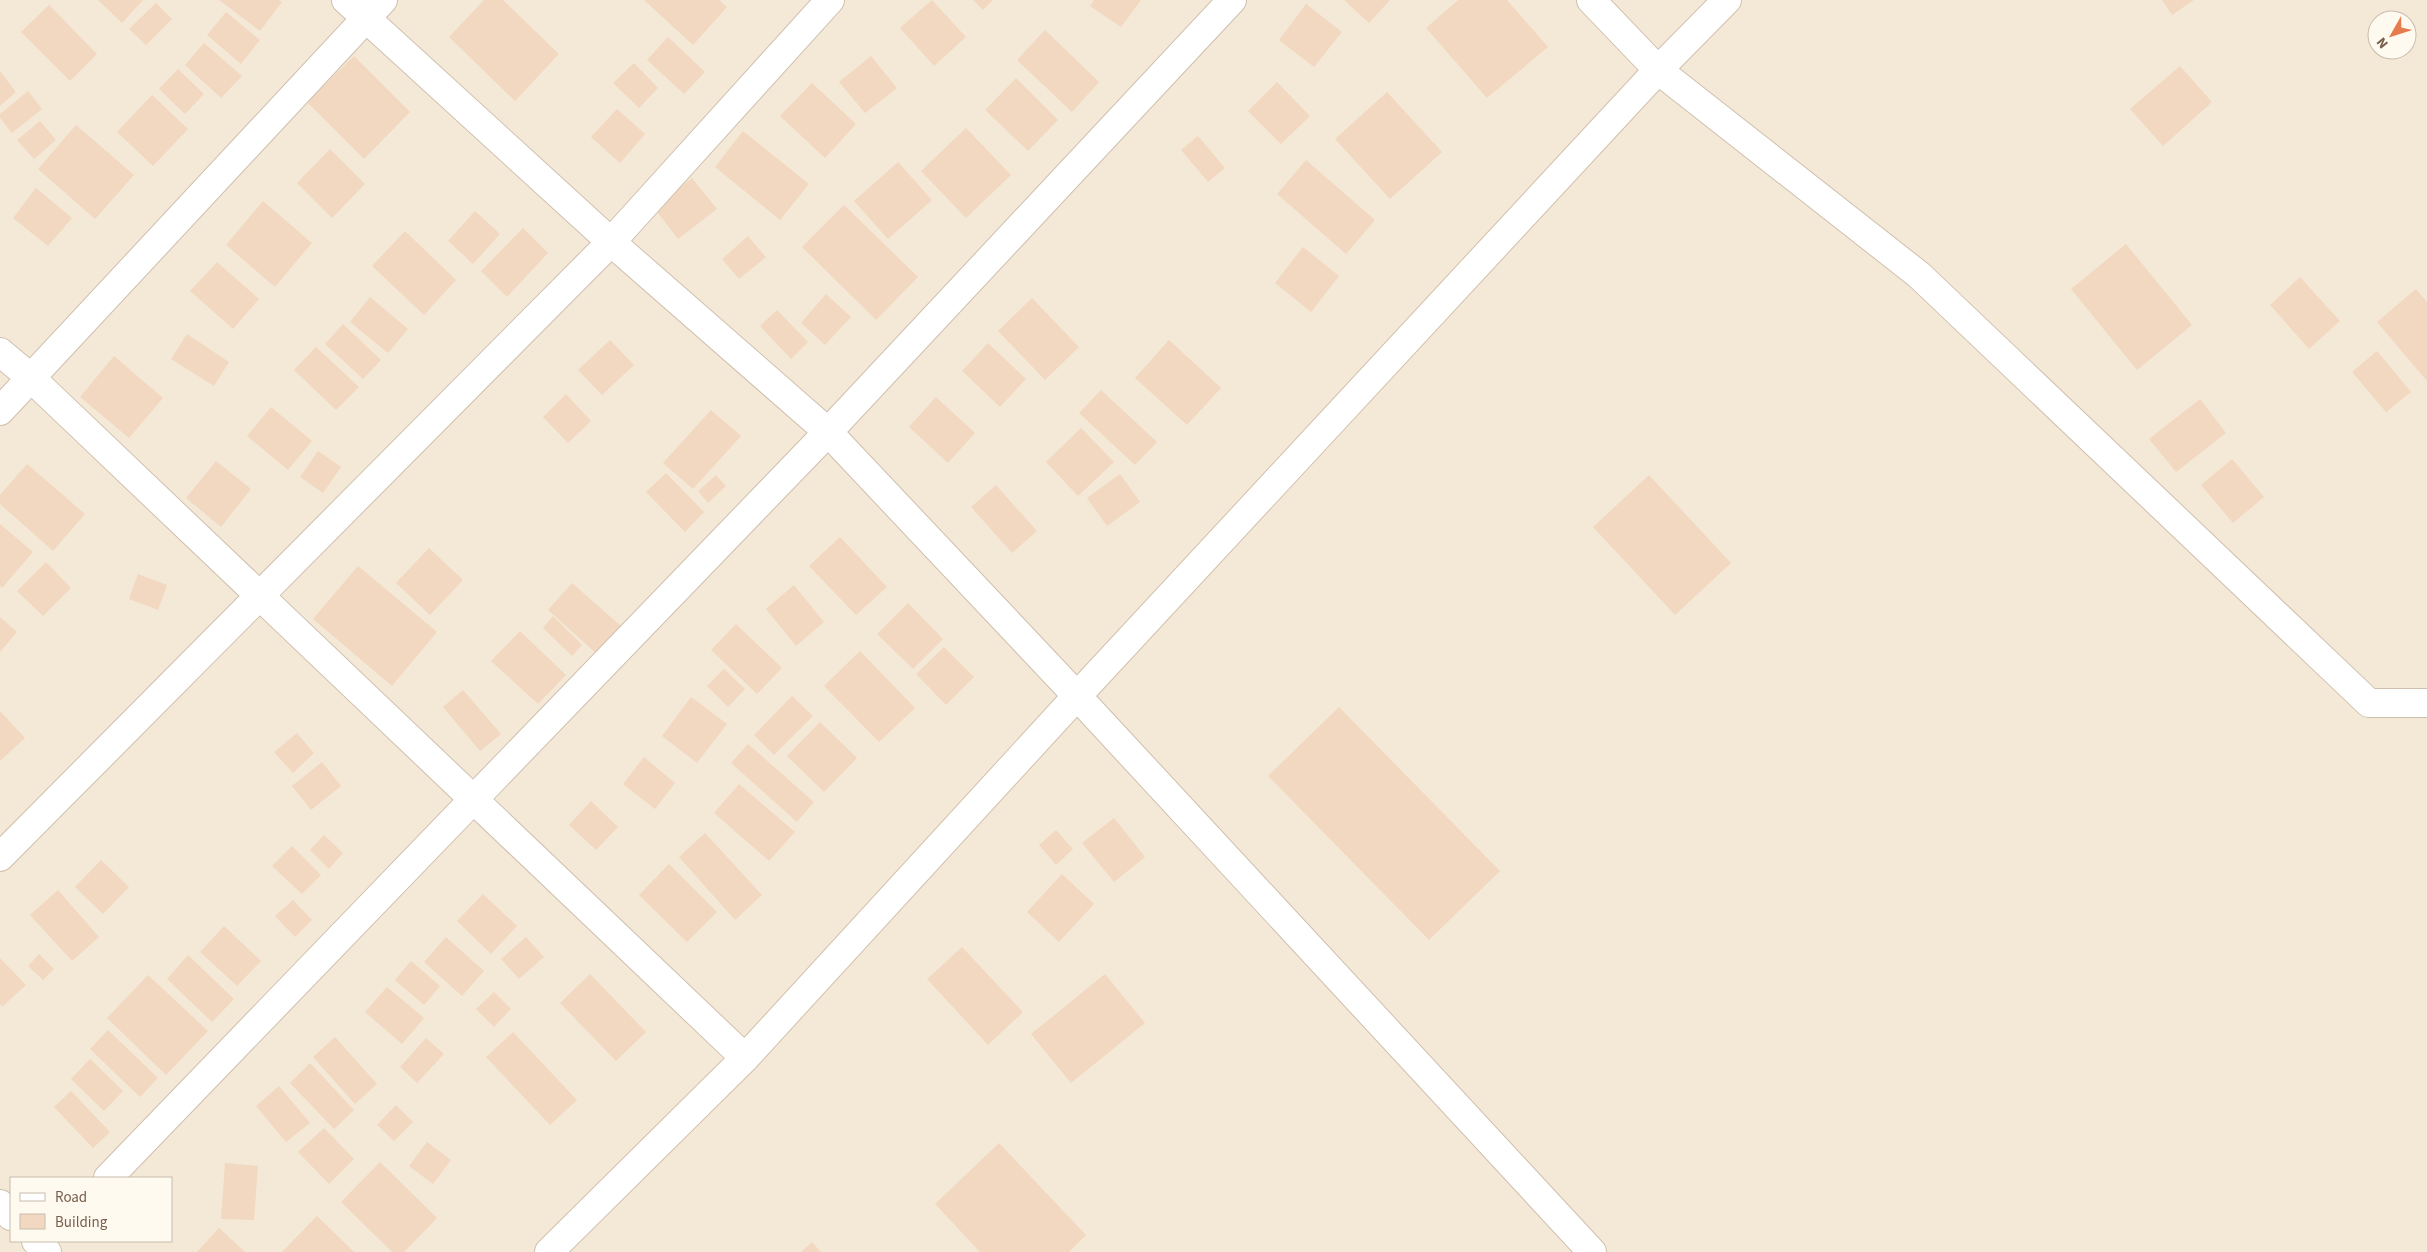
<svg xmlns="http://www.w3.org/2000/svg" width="2427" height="1252" viewBox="0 0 2427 1252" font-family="'Source Sans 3',sans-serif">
<rect width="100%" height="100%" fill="#fdf7e9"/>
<path fill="#f4e9d7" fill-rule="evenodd" d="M0,0h2427v1252h-2427zM2377,20h30v30h-30zM11,1178h160v63h-160z"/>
<g fill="#f2d8c0">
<polygon points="98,0 143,0 122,23"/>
<polygon points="219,0 279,0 282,2 260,31"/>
<polygon points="484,0 503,0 559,54 515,101 449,37"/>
<polygon points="644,0 719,0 727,7 693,45"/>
<polygon points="932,0 966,37 934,66 900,28"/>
<polygon points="973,0 993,0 983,10"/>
<polygon points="1094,0 1141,0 1121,27 1090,6"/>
<polygon points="1344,0 1390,0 1369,23"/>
<polygon points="1458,0 1507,0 1548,47 1487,98 1426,28"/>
<polygon points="2162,0 2194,0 2172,15"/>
<polygon points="156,3 172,19 146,45 129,29"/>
<polygon points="1306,4 1342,32 1314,67 1279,40"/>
<polygon points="49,5 97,54 70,81 21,32"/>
<polygon points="226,12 260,40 241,64 207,35"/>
<polygon points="1045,30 1099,82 1072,112 1017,60"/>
<polygon points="668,37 705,72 684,94 647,60"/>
<polygon points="204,43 242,76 221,98 185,65"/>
<polygon points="354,56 410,112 364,159 307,102"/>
<polygon points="871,56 897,88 865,113 839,82"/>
<polygon points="634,63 658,88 639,108 613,83"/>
<polygon points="2180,66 2212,102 2163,146 2130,109"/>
<polygon points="178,69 204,94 185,114 159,89"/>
<polygon points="0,71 16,92 0,106"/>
<polygon points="1016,78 1058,120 1028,151 985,110"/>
<polygon points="1277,82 1310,116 1281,144 1248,111"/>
<polygon points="812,83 856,124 825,158 780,116"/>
<polygon points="28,91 42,109 12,133 0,118 0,114"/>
<polygon points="1387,92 1442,152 1390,199 1335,139"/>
<polygon points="152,95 188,129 153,166 117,132"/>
<polygon points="617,109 645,134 620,163 591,137"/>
<polygon points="40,121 56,140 34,159 17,140"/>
<polygon points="76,125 134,175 95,219 38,169"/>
<polygon points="966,128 1011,175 966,218 921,171"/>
<polygon points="743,131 809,184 780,220 715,167"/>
<polygon points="1198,136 1225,168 1208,182 1181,150"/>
<polygon points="330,149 365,184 332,218 297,183"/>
<polygon points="1306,160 1375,220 1346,254 1277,194"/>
<polygon points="898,162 932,200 888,239 854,201"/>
<polygon points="692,178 717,209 678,239 654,208"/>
<polygon points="36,188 72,218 48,246 13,218"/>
<polygon points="263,201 312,243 275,287 226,245"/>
<polygon points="844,205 918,277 876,320 802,247"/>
<polygon points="475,211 500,234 473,264 448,241"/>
<polygon points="523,228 548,253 507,297 481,271"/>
<polygon points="405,231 456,280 424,315 372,266"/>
<polygon points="748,236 766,257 739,279 722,259"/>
<polygon points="2126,244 2192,325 2137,370 2071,289"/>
<polygon points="1303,247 1339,276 1311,312 1275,283"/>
<polygon points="217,262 259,299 233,329 190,291"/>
<polygon points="2300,277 2340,321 2309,349 2270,305"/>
<polygon points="2416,289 2427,302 2427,381 2377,322"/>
<polygon points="826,294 851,317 825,345 801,323"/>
<polygon points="370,297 408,329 388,353 350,322"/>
<polygon points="1032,298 1079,347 1045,380 998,331"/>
<polygon points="777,310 808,342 791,359 760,326"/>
<polygon points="343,324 381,360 363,379 325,344"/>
<polygon points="187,334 229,362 214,386 171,359"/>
<polygon points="610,340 634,365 602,395 578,370"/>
<polygon points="1169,340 1221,388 1187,425 1135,378"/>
<polygon points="988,343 1026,379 1000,407 962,371"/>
<polygon points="316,347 359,387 336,410 294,370"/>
<polygon points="2377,351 2411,392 2386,412 2352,372"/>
<polygon points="114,356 163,398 129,438 80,397"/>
<polygon points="1101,390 1157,442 1135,465 1079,413"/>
<polygon points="566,394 591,421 568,443 543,417"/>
<polygon points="936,397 975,433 948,463 909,427"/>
<polygon points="2200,399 2226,433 2176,472 2149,439"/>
<polygon points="271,407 312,441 288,470 247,436"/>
<polygon points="711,410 741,436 693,489 663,463"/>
<polygon points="1081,428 1114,462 1078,496 1046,462"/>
<polygon points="318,451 341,467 323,493 300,477"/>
<polygon points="2232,459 2264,497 2233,523 2201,485"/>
<polygon points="216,461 251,489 221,527 186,498"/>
<polygon points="27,464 85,514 53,551 0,504 0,495"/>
<polygon points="666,473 704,512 685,532 646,492"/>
<polygon points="1120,474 1140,502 1107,526 1087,498"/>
<polygon points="716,475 726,486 708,503 698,491"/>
<polygon points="1649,475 1731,563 1675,615 1593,527"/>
<polygon points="996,485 1037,531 1012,553 971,507"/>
<polygon points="0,524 33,552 2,588 0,586"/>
<polygon points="840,537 887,587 856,615 809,566"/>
<polygon points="429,548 463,580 430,615 396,583"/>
<polygon points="46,562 71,588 43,616 17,591"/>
<polygon points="358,566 437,632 392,686 313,619"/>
<polygon points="138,574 167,585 158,610 129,599"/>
<polygon points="572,583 622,627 597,654 548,610"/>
<polygon points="794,585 824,622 796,646 766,609"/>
<polygon points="908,603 943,639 913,669 877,634"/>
<polygon points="553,616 582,645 572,656 543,628"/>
<polygon points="0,617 17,632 0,652"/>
<polygon points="736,624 782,668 757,694 711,650"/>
<polygon points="520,631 566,675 538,704 491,661"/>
<polygon points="944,647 974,677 946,705 916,674"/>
<polygon points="860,651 915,708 879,742 824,686"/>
<polygon points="724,669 745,689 728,707 707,686"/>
<polygon points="463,690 501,734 480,751 443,707"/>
<polygon points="792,696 813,716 774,755 754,735"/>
<polygon points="691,697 727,724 697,763 662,736"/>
<polygon points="1339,707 1500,871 1429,940 1268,776"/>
<polygon points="0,711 25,738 0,761"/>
<polygon points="820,722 857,758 824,792 787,756"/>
<polygon points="297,733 314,753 293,773 274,752"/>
<polygon points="748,744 814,802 797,822 731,763"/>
<polygon points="644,757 675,783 655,809 623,784"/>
<polygon points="322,762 341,786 311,810 292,786"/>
<polygon points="739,784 795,832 769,861 714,813"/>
<polygon points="591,801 618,827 596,850 569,825"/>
<polygon points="1114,818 1145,857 1114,882 1082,843"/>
<polygon points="1056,830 1073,849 1056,865 1039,845"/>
<polygon points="705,833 762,895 735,920 679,857"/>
<polygon points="324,835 343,853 329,869 310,850"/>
<polygon points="292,846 321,875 302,894 272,866"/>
<polygon points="101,860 129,887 103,914 75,887"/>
<polygon points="669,864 717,912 687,942 639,895"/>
<polygon points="1062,874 1094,904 1059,942 1027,912"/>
<polygon points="58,890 99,937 72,961 30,915"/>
<polygon points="483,894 517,926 491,954 457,921"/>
<polygon points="293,900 312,920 295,937 275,916"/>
<polygon points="224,926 261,961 237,986 200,952"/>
<polygon points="446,937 484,971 462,996 424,962"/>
<polygon points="526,937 544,957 519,979 501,959"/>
<polygon points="962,947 1023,1012 988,1045 927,979"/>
<polygon points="39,954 54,969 43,980 28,966"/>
<polygon points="188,955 234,999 212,1022 167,979"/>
<polygon points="0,958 26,985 2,1007 0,1004"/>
<polygon points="411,961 440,986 424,1005 395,980"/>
<polygon points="590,974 646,1032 616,1061 560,1003"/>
<polygon points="1105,974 1145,1023 1071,1083 1031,1034"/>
<polygon points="148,975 208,1031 166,1075 107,1018"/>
<polygon points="387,987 424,1018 402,1044 365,1012"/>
<polygon points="494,992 511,1009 494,1027 476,1009"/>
<polygon points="108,1030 158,1078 140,1097 90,1049"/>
<polygon points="513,1032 577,1100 550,1125 486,1057"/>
<polygon points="335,1037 377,1084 355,1104 313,1057"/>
<polygon points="426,1038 444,1054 417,1083 400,1067"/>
<polygon points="90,1059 123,1091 104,1111 71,1079"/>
<polygon points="310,1063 354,1110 334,1129 290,1083"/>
<polygon points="279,1086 310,1123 286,1142 256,1106"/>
<polygon points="71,1091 110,1132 93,1148 54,1107"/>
<polygon points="396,1105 413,1122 394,1141 377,1125"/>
<polygon points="324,1128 354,1159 329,1184 298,1152"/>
<polygon points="427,1142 451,1160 433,1184 409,1166"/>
<polygon points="999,1143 1086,1235 1069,1252 980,1252 935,1204"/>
<polygon points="380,1162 437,1218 404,1252 392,1252 341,1202"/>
<polygon points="225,1163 258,1166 254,1220 221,1219"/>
<polygon points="317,1216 354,1252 282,1252"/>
<polygon points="219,1228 245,1252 197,1252"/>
<polygon points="812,1242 821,1252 801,1252"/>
</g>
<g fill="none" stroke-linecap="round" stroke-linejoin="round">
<defs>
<g id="street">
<polyline points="346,0 611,242 828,432 1077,696 1592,1252"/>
<polyline points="1591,0 1658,70 1919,275 2369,703 2427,703"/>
<polyline points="0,352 31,378 745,1058"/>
<polyline points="0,411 383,0"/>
<polyline points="0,857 611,242 830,0"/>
<polyline points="108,1178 828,432 1232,0"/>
<polyline points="0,1204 11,1216"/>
<polyline points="36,1241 47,1252"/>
</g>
<polyline id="secondary" points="549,1252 745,1058 1077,696 1658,70 1727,0"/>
</defs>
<use href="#street" stroke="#cfbfae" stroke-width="30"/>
<use href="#secondary" stroke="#d2c0ac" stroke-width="30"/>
<use href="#street" stroke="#fff" stroke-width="28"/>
<use href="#secondary" stroke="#fff" stroke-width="28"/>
</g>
<rect x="10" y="1177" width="162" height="65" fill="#fffaf0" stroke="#c9bcae"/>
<rect x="20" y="1193" width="25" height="8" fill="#ffffff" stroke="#c9bcae"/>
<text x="55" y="1202" font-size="15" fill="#785f4c">Road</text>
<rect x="20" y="1214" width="25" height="15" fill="#f2d8c0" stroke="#c9bcae"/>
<text x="55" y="1227" font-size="15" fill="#785f4c">Building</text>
<g transform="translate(2392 35) rotate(231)"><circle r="24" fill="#fffaf0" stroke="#c9bcae"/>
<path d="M0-4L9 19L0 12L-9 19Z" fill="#e67c4e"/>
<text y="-8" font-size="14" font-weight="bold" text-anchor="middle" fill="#785f4c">N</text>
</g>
</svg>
